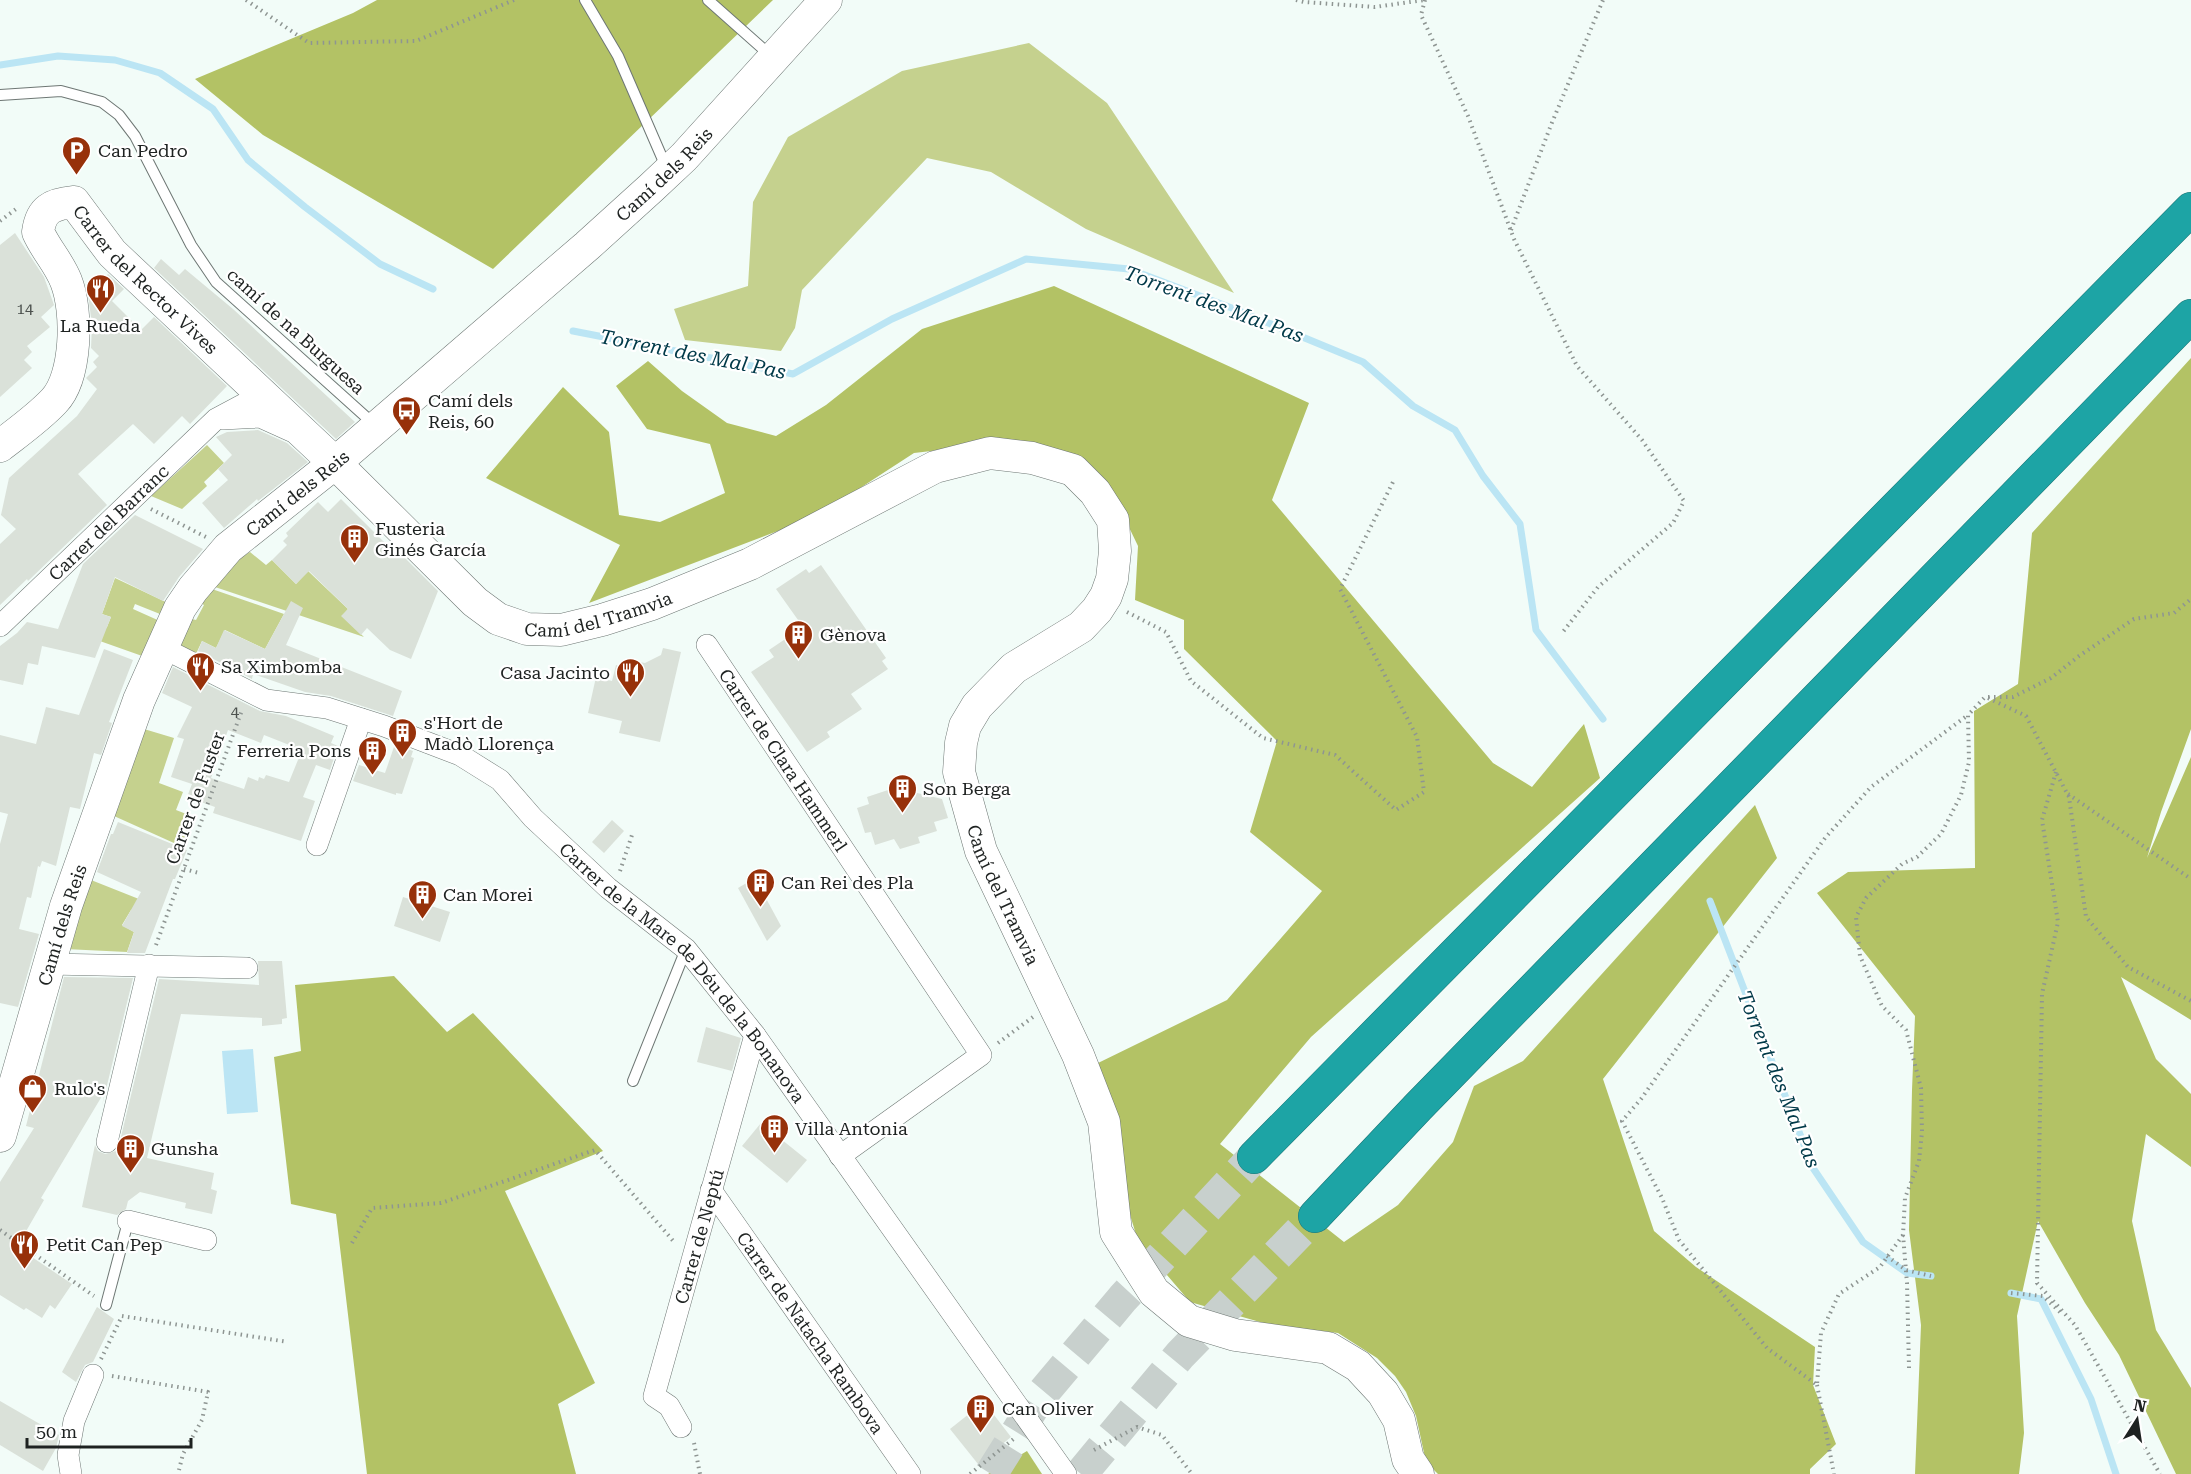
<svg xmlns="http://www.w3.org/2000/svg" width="2191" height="1474" viewBox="0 0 2191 1474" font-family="'Roboto Serif',serif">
<rect width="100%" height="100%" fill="#f2fcf8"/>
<g fill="#c5d18e">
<polygon points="1029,43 1107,103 1234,293 1086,229 991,172 927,158 802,290 795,328 781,351 685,340 674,309 748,286 753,202 788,137 902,71"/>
<polygon points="207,445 224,463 204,482 207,486 182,509 151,496"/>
<polygon points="250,552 266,565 272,560 296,584 308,571 348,609 342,616 364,637 212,586 240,558"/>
<polygon points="115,578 170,604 165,616 135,604 133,609 162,622 145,657 97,640 107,627 111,617 102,614"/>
<polygon points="209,588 284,614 265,649 225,630 216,648 202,641 195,656 178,648 192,619 196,620 204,605 199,602"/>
<polygon points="144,729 174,738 159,783 183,792 176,810 194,817 185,848 114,816"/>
<polygon points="91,880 154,905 131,910 122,925 134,932 127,952 65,949"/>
</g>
<g fill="#b3c265">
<polygon points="377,0 773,0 493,269 263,135 195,79 353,13"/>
<polygon points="1054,286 1309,403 1272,500 1493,763 1532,787 1584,724 1600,778 1311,1037 1220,1144 1344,1242 1398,1205 1453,1142 1474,1086 1523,1061 1755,805 1777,858 1603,1079 1654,1231 1696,1267 1815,1347 1813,1385 1836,1444 1810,1469 1810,1474 1438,1474 1426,1462 1416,1416 1406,1392 1395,1376 1377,1358 1338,1333 1267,1324 1190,1302 1138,1241 1124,1195 1096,1064 1227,1000 1322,891 1250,832 1277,741 1184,649 1184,620 1135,600 1138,546 1112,492 983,445 914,453 817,516 589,603 620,545 486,478 563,387 609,432 619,515 660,522 725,493 710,444 647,429 616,386 648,361 682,391 727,423 776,436 826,405 922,329"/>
<polygon points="2191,358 2191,729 2161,812 2147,858 2191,757 2191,1020 2121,977 2156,1059 2191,1094 2191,1167 2146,1134 2132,1221 2156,1330 2191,1388 2191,1474 2176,1474 2119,1355 2085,1303 2038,1221 2017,1316 2024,1433 2019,1474 1915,1474 1921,1325 1909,1230 1912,1090 1915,1016 1817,893 1848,872 1975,868 1974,711 2018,684 2032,533"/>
<polygon points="394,976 447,1032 473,1013 603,1151 505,1191 595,1383 558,1404 576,1474 367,1474 336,1214 291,1204 274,1057 301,1051 295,985"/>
<polygon points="1027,1451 1042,1474 988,1474"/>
</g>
<polygon fill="#bbe5f4" points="253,1049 258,1112 227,1114 222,1051"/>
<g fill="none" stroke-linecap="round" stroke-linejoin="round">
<g stroke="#bbe5f4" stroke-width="7">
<polyline points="0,65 58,56 115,60 160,73 213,109 248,160 305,207 380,264 433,289"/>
<polyline points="573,331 793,374 892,319 1026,259 1129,269 1237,310 1363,362 1413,406 1455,430 1483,476 1520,524 1536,630 1603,719"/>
<polyline points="1710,901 1813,1168 1863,1242 1907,1273 1931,1276"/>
<polyline points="2011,1293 2041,1299 2091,1399 2116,1474"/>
</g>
</g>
<g fill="#dae1d9" fill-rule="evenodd">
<polygon points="15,233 44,277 54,305 41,317 50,327 27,346 32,352 24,360 32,368 0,397 0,245"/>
<polygon points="161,259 179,275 185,269 233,309 355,422 336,439 154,268"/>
<polygon points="108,274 124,289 112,301 141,330 154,317 227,386 190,424 182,416 154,444 133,424 78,474 107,505 28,581 27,579 0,605 0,544 16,529 1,515 9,478 77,416 97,389 86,378 97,367 93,362 99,356 91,348 92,325 88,294"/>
<polygon points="258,430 287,443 308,462 258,501 257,499 224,528 202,503 228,480 218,469 232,455 216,437 227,432"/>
<polygon points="341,499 399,557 401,554 438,591 411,659 390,650 367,628 361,635 341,616 348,609 309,571 296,584 272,560 287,545 283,541 288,536 286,533 318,502 328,512"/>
<polygon points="135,515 203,549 179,577 163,601 115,577 102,614 111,617 95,658 42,646 38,665 28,663 23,685 0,680 0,646 17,633 27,622 58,629 83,564"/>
<polygon points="821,565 886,658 882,661 888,669 851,694 862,709 827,732 830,737 807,752 751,672 774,657 769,650 803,627 776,589 806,569 809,573"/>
<polygon points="291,601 303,608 286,645 402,691 393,716 331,696 305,692 253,674 252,679 198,651 202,641 216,648 224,630 265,649"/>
<polygon points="663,648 681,652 660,742 619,733 622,721 588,713 596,677 612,681 616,665 632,669 634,661 645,663 661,655"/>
<polygon points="104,649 133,660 109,722 112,723 101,755 94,753 80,809 70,807 56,866 42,861 40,867 38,866 31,898 27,897 19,929 39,934 18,1007 0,1003 0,844 8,814 0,812 0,735 36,744 46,707 79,715"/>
<path d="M173,667l87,44 26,5 48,20 -3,7 7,3 -8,24 -14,-5 -13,32 12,4 -14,40 -88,-28 2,-6 -28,-10 5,-13 -21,-7 13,-38 -7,-2 15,-30 -30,-14zM228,730l33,13 3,-8 38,15 -13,32 -23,-7 -2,4 -5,-2 -1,4 -10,-4 -4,12 -33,-11z"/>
<polygon points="395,744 413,751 411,757 414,758 402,794 396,793 396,795 353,781 359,765 385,773"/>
<polygon points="897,787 898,790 904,788 905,793 909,791 942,799 948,818 934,822 937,831 918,837 920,843 900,849 894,839 875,845 871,832 865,833 857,808 869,804 867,797"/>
<polygon points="612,820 624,831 604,853 592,842"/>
<polygon points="118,822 187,850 175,879 173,879 145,953 127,953 134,932 122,926 141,892 97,872 111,834 113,834"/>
<polygon points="755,878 781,926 767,941 738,888"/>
<polygon points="403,897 450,912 440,942 394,926"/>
<polygon points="258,961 282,961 287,1018 282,1019 282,1024 262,1026 262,1018 181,1014 147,1158 214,1173 211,1189 217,1191 212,1214 185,1208 186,1203 140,1192 128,1201 126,1209 117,1215 82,1207 95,1145 98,1151 105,1154 116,1151 119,1145 159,979 259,985"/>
<polygon points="64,977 133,978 102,1106 105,1091 41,1198 44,1200 17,1247 72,1284 55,1309 50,1305 42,1318 26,1308 24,1310 0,1295 0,1182 34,1128 26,1126"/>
<polygon points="706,1027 741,1038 732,1071 697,1062"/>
<polygon points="761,1123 807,1160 787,1183 742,1146"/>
<polygon points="97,1307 114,1319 93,1362 85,1365 76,1382 62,1372"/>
<polygon points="0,1401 59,1435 56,1448 43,1471 0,1445"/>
<polygon points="984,1402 1011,1437 978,1464 950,1429"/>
</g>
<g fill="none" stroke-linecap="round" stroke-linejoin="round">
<g stroke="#c8d0cd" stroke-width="33" stroke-dasharray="33 16" stroke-linecap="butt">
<polyline points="991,1474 1038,1399 1123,1298 1254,1157"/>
<polyline points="1081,1474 1180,1355 1315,1216"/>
</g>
<defs>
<g id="lane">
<polyline points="585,0 618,56 667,169"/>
<polyline points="708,0 771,56"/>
<polyline points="0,95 61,91 102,102 119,115 135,136 191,245 216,282 376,426"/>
<polyline points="633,1081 686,949"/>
<polyline points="106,1305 129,1218"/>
</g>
<g id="street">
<polyline points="223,419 260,417 291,431"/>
<path id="s1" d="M0,626l216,-207 45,-24"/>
<path id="s2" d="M707,645l274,410 -141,101"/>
<path id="s3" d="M161,647l105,53 61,8 57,18 76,29 40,25 33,38 75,70 78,61 69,86 311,439"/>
<polyline points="317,845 361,719"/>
<polyline points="48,964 247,968"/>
<polyline points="107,1142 149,965"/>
<path id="s4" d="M711,1190l199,284"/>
<polyline points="128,1221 206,1240"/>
<path id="s5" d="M681,1427l-12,-21 -15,-10 101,-361"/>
<polyline points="71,1474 68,1455 74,1421 93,1375"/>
</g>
<g id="secondary">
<path id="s6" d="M0,446c18,-14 38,-28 54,-45 23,-24 24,-90 12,-120 -7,-18 -20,-31 -28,-49 3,-23 14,-28 36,-30l38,51 223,210 140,139 23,17 29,10 34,1 41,-10 50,-16 98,-40 185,-97 55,-14 42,5 41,12 22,22 18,28 2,31 -3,28 -6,17 -9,14 -16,17 -67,41 -37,38 -12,20 -4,17 -2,29 22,79 97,204 26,67 12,110 38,60 35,29 46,14 93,13 30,18 25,27 16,27 9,39 10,15"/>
<path id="s7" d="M0,1136l66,-230 73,-206 41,-92 13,-19 35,-41 107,-85 252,-217 64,-58 33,-31 142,-157"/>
</g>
<g id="highway">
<polyline points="1254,1157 2191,209"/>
<polyline points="1315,1216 1418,1107 2191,316"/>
</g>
</defs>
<use href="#lane" stroke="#6e7774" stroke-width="12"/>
<use href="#street" stroke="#6e7774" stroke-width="22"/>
<use href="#secondary" stroke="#6e7774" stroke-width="33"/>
<use href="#highway" stroke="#1d7677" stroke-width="34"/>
<g stroke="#8e9592" stroke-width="4" stroke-dasharray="1.5 4.5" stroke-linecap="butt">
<polyline points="246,0 309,43 416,41 514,0"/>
<polyline points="1296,0 1304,2 1375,7 1424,0"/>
<polyline points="1425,0 1421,15 1468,116 1514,239 1577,366 1642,440 1684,501 1673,523 1598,587 1562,633"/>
<polyline points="0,221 16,209"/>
<polyline points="1511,230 1551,125 1603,0"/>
<polyline points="151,509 206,537"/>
<polyline points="1127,612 1166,632 1191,681 1263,738 1335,755 1396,810 1424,792 1417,737 1340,589 1393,482"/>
<polyline points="1988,698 2026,716 2069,797 2086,917 2128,967 2191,1001"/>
<polyline points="2056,772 2042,820 2058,922 2042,994 2037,1283 2075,1325 2160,1474"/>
<polyline points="2068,794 2191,879"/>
<polyline points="184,869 199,873"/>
<polyline points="620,871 632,835"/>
<polyline points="156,945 242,710"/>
<polyline points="998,1043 1033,1017"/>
<polyline points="0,1230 94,1296"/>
<polyline points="1903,1235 1880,1267 1839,1294 1821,1333 1817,1385 1767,1348 1679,1240 1662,1198 1622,1121 1641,1099 1825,838 1871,787 1968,715"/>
<polyline points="352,1243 372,1208 441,1203 595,1150 675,1243"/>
<polyline points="1887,1256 1906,1270 1931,1276"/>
<polyline points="2011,1293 2043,1296 2061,1313"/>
<polyline points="122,1316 288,1342"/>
<polyline points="101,1359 122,1316"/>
<polyline points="1909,1368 1907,1283 1903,1235 1905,1198 1919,1161 1922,1132 1921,1088 1906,1030 1882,1006 1860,956 1856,917 1866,898 1902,864 1917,857 1941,834 1961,795 1969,762 1968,715 1985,697 2013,697 2051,678 2079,656 2134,619 2174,613 2191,599"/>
<polyline points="112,1376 208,1392 202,1420 183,1454 178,1474"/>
<polyline points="1817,1385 1834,1474"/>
<polyline points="694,1443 700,1474"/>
<polyline points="1094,1450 1137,1427 1162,1435 1192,1474"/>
<polyline points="970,1474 1016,1437"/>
</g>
<use href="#lane" stroke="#fff" stroke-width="10"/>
<use href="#street" stroke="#fff" stroke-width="21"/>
<use href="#secondary" stroke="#fff" stroke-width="32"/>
<use href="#highway" stroke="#1da4a5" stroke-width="33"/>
</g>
<defs>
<symbol id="parking-pin" viewBox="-11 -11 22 30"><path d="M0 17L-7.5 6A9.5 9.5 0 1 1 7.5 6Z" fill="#97310a" stroke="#fff"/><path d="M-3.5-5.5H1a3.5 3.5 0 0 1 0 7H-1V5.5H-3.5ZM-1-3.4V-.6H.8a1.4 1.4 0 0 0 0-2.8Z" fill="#fff"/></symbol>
<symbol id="restaurant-pin" viewBox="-11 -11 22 30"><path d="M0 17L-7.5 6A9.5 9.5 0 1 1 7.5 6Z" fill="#97310a" stroke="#fff"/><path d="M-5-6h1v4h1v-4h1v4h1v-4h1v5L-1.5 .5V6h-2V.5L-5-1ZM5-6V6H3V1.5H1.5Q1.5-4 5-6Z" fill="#fff"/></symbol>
<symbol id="bus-pin" viewBox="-11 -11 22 30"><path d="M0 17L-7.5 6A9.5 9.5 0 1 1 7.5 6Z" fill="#97310a" stroke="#fff"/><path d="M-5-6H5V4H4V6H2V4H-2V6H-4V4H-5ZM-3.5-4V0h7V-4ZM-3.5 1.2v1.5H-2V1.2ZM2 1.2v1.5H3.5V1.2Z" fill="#fff"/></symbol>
<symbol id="building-pin" viewBox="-11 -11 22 30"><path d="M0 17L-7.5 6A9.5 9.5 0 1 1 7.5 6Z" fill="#97310a" stroke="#fff"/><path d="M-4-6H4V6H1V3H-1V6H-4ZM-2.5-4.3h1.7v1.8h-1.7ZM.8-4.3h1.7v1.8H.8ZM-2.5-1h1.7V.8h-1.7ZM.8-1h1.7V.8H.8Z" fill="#fff"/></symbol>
<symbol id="shop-pin" viewBox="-11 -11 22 30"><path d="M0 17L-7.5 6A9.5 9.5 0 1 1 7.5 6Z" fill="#97310a" stroke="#fff"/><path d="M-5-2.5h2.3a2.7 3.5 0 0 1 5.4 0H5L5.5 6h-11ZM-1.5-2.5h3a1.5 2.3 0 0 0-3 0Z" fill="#fff"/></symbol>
</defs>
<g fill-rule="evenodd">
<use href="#parking-pin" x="60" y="134" width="33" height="45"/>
<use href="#restaurant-pin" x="84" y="272" width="33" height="45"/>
<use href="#bus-pin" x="390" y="394" width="33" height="45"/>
<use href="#building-pin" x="338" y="522" width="33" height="45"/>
<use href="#building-pin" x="782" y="618" width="33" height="45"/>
<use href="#restaurant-pin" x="184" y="650" width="33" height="45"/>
<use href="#restaurant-pin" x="614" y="656" width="33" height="45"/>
<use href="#building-pin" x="386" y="716" width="33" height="45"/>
<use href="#building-pin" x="356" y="734" width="33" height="45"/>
<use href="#building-pin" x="886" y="772" width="33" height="45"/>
<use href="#building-pin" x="744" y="866" width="33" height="45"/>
<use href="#building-pin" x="406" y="878" width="33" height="45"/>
<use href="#shop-pin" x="16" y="1072" width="33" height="45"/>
<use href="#building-pin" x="758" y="1112" width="33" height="45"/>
<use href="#building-pin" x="114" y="1132" width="33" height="45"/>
<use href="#restaurant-pin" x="8" y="1228" width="33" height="45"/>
<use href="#building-pin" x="964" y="1392" width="33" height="45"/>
</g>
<g text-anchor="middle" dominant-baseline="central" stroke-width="4.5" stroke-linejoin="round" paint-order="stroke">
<g font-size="15" fill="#4d524f">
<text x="25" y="309">14</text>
<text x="235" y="712">4</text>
</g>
<g font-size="18" fill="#1e2221" stroke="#fff" text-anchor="start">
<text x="98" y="150">Can Pedro</text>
<text x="100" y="325" text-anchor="middle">La Rueda</text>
<text x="428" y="400">Camí dels<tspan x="428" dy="21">Reis, 60</tspan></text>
<text x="375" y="528">Fusteria<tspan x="375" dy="21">Ginés García</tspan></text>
<text x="820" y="634">Gènova</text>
<text x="221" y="666">Sa Ximbomba</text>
<text x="610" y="672" text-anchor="end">Casa Jacinto</text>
<text x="424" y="722">s'Hort de<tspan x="424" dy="21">Madò Llorença</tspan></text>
<text x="351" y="750" text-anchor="end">Ferreria Pons</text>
<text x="923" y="788">Son Berga</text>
<text x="781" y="882">Can Rei des Pla</text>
<text x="443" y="894">Can Morei</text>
<text x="54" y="1088">Rulo's</text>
<text x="795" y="1128">Villa Antonia</text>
<text x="151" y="1148">Gunsha</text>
<text x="46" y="1244">Petit Can Pep</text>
<text x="1002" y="1408">Can Oliver</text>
</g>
<g font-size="18" fill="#1e2221" stroke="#fff">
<text stroke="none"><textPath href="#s7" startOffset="1210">Camí dels Reis</textPath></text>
<text stroke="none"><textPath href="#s6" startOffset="410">Carrer del Rector Vives</textPath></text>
<text transform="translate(296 331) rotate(42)">camí de na Burguesa</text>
<text stroke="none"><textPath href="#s7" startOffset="724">Camí dels Reis</textPath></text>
<text stroke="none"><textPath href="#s1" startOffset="150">Carrer del Barranc</textPath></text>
<text stroke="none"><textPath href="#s6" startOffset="1004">Camí del Tramvia</textPath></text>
<text stroke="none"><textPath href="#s2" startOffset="138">Carrer de Clara Hammerl</textPath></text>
<text transform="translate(195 798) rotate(-70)">Carrer de Fuster</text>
<text stroke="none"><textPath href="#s6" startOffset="2030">Camí del Tramvia</textPath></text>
<text stroke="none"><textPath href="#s7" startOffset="220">Camí dels Reis</textPath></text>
<text stroke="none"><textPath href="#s3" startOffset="634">Carrer de la Mare de Déu de la Bonanova</textPath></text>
<text stroke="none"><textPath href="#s5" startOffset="208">Carrer de Neptú</textPath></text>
<text stroke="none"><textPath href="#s4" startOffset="174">Carrer de Natacha Rambova</textPath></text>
</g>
<g font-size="20" font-style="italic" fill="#003948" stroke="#fff">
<text transform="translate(1214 304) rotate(20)">Torrent des Mal Pas</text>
<text transform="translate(693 354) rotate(11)">Torrent des Mal Pas</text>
<text transform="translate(1779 1079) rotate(68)">Torrent des Mal Pas</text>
</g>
</g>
<g transform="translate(2137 1420) rotate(12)" stroke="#ffffff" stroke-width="4.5" paint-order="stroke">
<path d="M0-4.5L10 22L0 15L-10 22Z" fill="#1e2221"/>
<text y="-9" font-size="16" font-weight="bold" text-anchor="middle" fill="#1e2221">N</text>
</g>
<path d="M27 1438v9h164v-9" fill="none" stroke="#1e2221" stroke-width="3"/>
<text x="36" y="1438" font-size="18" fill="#1e2221" stroke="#ffffff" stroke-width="4.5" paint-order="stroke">50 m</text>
</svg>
